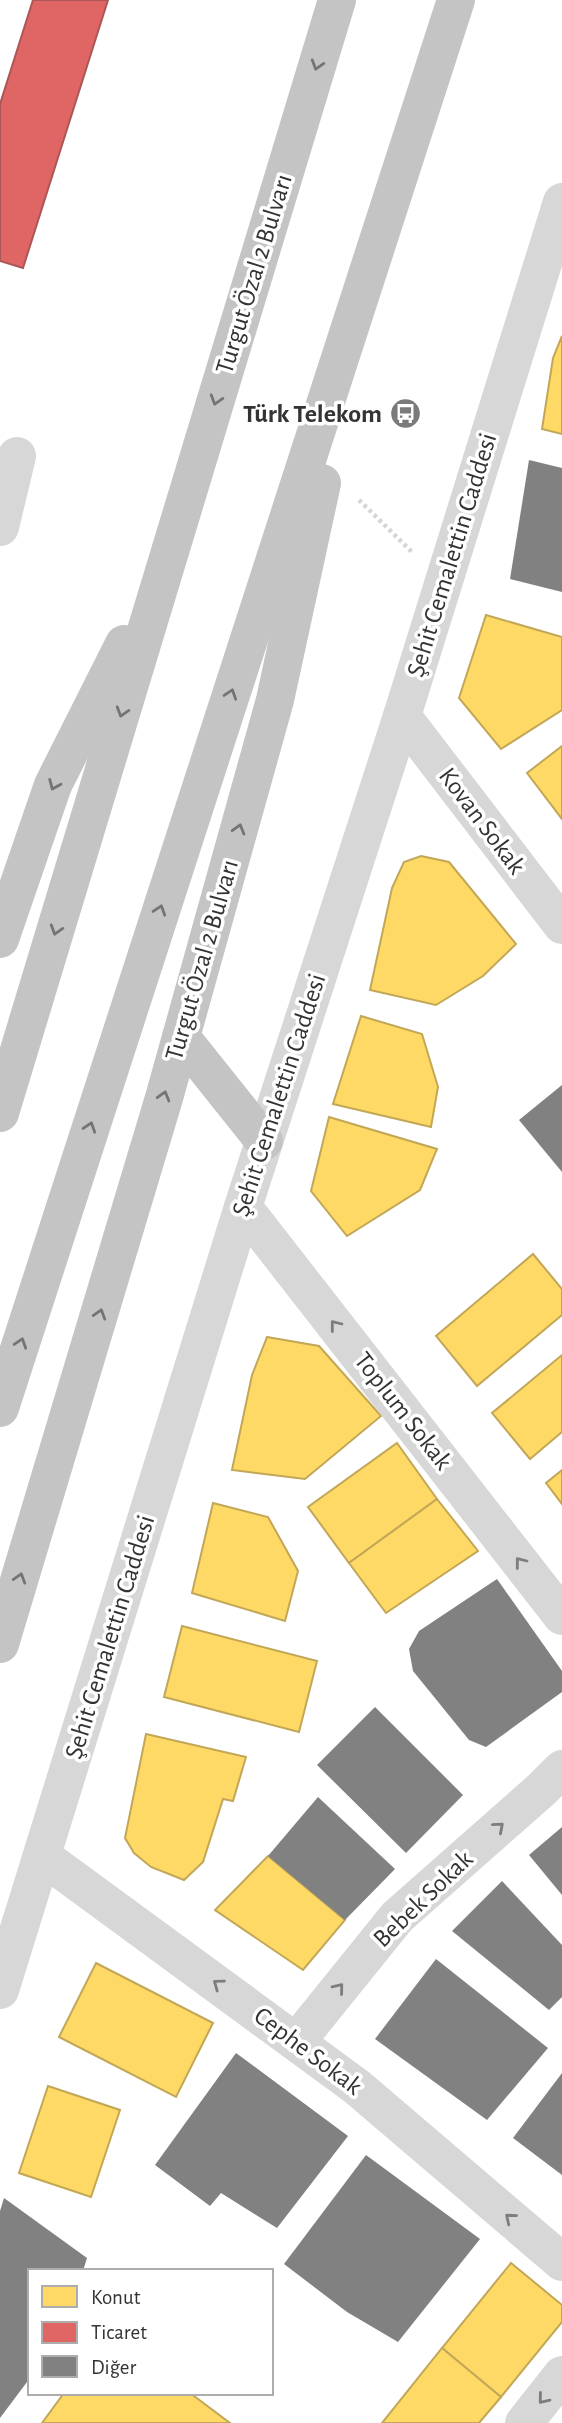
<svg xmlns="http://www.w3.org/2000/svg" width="562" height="2423" viewBox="0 0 562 2423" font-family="'Alegreya Sans',sans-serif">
<rect width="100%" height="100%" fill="#fff"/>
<g fill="#ffd966" stroke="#c2a757" stroke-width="2">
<polygon points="562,336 562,434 542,429 553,358"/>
<polygon points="486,615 562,637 562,710 501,749 459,698"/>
<polygon points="562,746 562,819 527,773"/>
<polygon points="421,856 449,862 516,944 483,976 436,1005 370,990 392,888 404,862"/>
<polygon points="361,1016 422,1034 438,1087 431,1127 333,1104"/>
<polygon points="329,1117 437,1149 420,1190 347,1236 311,1191"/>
<polygon points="533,1254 562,1289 562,1315 477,1386 436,1336"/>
<polygon points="267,1337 319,1346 381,1416 305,1479 232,1470 252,1375"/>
<polygon points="562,1355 562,1432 530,1459 492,1413"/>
<polygon points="397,1443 437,1499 349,1563 308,1507"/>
<polygon points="562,1470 562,1504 546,1483"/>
<polygon points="437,1499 478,1551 386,1613 349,1563"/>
<polygon points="213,1503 268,1517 298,1571 285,1621 192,1593"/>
<polygon points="182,1626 317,1661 299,1732 164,1697"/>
<polygon points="146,1734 246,1757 233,1801 223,1799 203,1862 184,1880 151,1867 134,1853 125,1838"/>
<polygon points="268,1856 345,1920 303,1970 215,1910"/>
<polygon points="96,1963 213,2023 176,2097 59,2037"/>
<polygon points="48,2086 120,2110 91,2197 19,2173"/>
<polygon points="511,2263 562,2305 562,2322 501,2397 442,2348"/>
<polygon points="442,2348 501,2397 479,2423 382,2423"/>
<polygon points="64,2393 190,2393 230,2423 42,2423"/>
</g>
<polygon fill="#e06666" stroke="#ac5757" stroke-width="2" points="33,0 108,0 23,268 0,261 0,104"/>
<g fill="#818181">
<polygon points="529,460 562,468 562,592 510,579"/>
<polygon points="562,1085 562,1172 519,1120"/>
<polygon points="497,1579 562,1671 562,1692 486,1747 469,1740 413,1671 409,1649 419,1631"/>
<polygon points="375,1707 463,1795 406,1853 317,1765"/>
<polygon points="318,1797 395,1869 345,1920 268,1856"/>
<polygon points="562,1827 562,1895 529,1855"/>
<polygon points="502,1881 562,1945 562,1997 549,2010 452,1931"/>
<polygon points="436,1959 548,2048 487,2120 375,2039"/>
<polygon points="236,2053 348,2136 277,2228 221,2193 210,2206 155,2165"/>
<polygon points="562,2073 562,2175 513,2138"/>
<polygon points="366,2155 480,2239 398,2342 347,2312 284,2264"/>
<polygon points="4,2198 87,2258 83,2271 30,2271 30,2378 0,2418 0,2211"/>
</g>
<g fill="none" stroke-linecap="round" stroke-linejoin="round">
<polyline stroke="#d5d5d5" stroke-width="4.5" stroke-dasharray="3.5 3.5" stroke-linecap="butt" points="359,500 413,553"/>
<g stroke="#d7d7d7" stroke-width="38">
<polyline points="0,527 17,456"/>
<polyline points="402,716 562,925"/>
<polyline points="243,1207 562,1616"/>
<polyline points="42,1856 357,2087 562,2262"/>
<polyline points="0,1990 243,1207 402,716 562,202"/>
<polyline points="297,2041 397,1917 542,1789 562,1769"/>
<polyline points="524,2423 562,2375"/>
</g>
<g stroke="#c4c4c4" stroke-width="38">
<polyline points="0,939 53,785 124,644"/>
<polyline points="181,1037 264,1141"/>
<polyline points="0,1113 337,0"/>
<polyline points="0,1408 456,0"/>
<polyline points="0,1644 164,1098 275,700 322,483"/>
</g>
</g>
<defs><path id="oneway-chevron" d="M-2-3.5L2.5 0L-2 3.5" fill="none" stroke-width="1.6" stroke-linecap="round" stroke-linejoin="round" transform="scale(1.75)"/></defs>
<g stroke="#747474">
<use href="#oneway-chevron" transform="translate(317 65) rotate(107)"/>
<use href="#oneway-chevron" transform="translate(216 400) rotate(107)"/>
<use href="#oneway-chevron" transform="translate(231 694) rotate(-72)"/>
<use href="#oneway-chevron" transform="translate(122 712) rotate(107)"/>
<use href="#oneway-chevron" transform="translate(54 785) rotate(113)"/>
<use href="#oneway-chevron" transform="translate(239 829) rotate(-74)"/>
<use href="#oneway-chevron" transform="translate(160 910) rotate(-72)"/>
<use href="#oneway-chevron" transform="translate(56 930) rotate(107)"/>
<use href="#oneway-chevron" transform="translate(164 1096) rotate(-74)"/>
<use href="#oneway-chevron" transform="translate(90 1127) rotate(-72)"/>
<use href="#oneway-chevron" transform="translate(100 1314) rotate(-73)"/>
<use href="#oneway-chevron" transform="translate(21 1343) rotate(-72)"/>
<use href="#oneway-chevron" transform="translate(20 1578) rotate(-73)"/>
</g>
<g stroke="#7d7d7d">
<use href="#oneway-chevron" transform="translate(335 1325) rotate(-128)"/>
<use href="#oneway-chevron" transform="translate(520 1562) rotate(-128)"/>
<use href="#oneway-chevron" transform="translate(499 1827) rotate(-41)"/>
<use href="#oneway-chevron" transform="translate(218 1984) rotate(-144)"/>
<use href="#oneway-chevron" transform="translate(339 1988) rotate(-51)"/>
<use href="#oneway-chevron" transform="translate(510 2218) rotate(-140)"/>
<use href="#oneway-chevron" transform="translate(543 2399) rotate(129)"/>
</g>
<defs>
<symbol id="bus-disc" viewBox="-11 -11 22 22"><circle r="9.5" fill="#7a7a7a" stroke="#fff"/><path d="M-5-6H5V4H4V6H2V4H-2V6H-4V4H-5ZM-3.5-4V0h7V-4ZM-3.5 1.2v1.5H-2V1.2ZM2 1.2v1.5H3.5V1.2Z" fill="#fff"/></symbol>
</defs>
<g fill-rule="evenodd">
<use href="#bus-disc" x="388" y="396" width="35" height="35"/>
</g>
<g text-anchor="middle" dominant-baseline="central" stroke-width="7" stroke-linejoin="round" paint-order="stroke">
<g font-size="26" fill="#333" stroke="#fff">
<text transform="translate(254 274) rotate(-73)">Turgut Özal 2 Bulvarı</text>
<text transform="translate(452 555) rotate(-73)">Şehit Cemalettin Caddesi</text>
<text transform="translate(482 821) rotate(53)">Kovan Sokak</text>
<text transform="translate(202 960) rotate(-74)">Turgut Özal 2 Bulvarı</text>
<text transform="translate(279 1095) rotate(-72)">Şehit Cemalettin Caddesi</text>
<text transform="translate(403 1411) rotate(52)">Toplum Sokak</text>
<text transform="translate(110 1637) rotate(-73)">Şehit Cemalettin Caddesi</text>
<text transform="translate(423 1899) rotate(-44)">Bebek Sokak</text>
<text transform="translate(308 2051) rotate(37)">Cephe Sokak</text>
</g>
<g font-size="26" font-weight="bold" fill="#333" stroke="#fff" text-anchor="end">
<text x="382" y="414">Türk Telekom</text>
</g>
</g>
<rect x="28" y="2269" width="245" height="126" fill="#ffffff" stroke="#adadad" stroke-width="2"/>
<rect x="42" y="2286" width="35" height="21" fill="#ffd966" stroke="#adadad" stroke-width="2"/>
<text x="91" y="2304" font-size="21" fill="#333333">Konut</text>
<rect x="42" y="2322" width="35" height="21" fill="#e06666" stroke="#adadad" stroke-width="2"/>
<text x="91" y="2339" font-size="21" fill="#333333">Ticaret</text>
<rect x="42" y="2356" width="35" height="21" fill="#818181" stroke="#adadad" stroke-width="2"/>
<text x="91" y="2374" font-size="21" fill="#333333">Diğer</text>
</svg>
